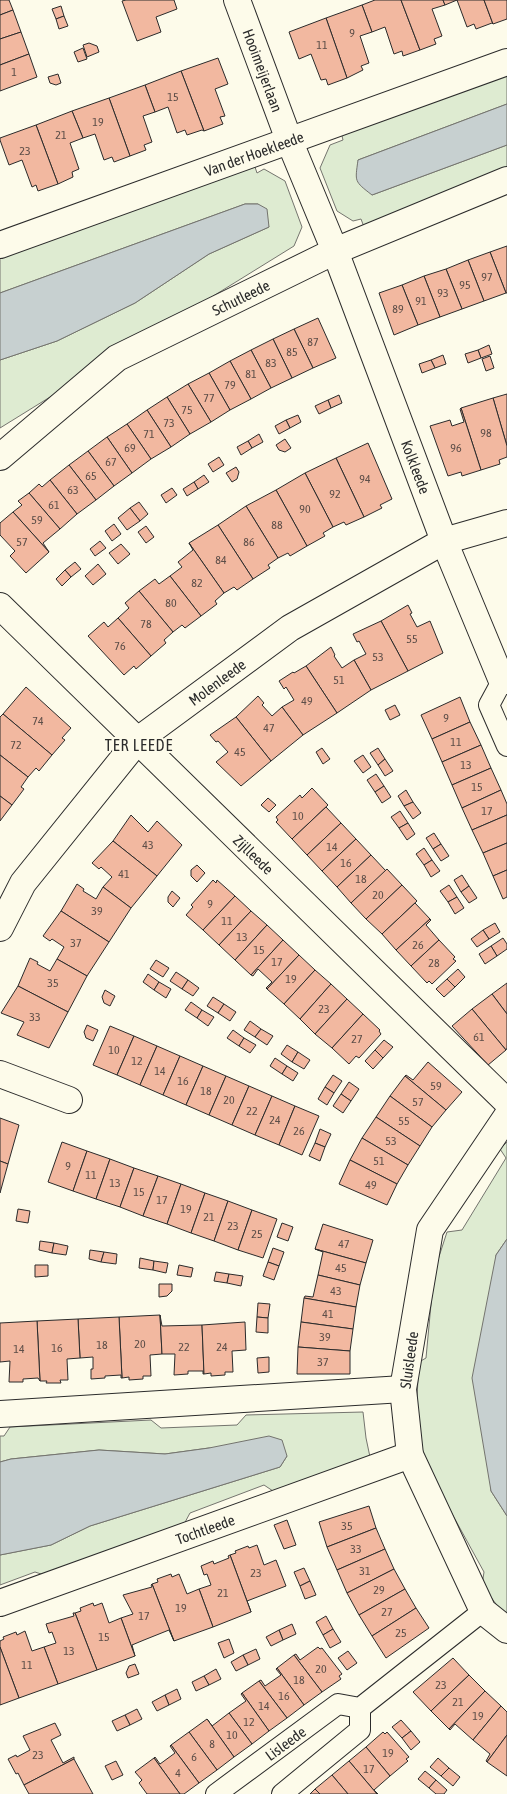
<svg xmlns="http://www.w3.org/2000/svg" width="507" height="1794" viewBox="0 0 507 1794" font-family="'Asap Condensed',sans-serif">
<rect width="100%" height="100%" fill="#fdfbea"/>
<g fill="#deebd1" stroke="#74746e">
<polygon points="507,71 507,104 358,160 372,195 507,145 507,171 364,227 361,219 353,221 337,211 320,168 330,145 343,140 341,132"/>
<polygon points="254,164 257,173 264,169 285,181 302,227 294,246 0,428 0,360 57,341 135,303 209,254 269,227 258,204 245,204 0,293 0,257"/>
<polygon points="507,1142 507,1239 496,1255 491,1491 507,1516 507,1619 482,1585 484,1572 445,1501 419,1445 417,1397 419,1362 426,1358 434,1272 447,1232 462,1230 506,1158 500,1149"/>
<polygon points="363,1412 366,1438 370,1457 273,1491 264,1485 190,1513 183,1526 47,1576 35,1572 0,1585 0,1555 51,1545 90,1526 280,1467 287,1456 209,1448 165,1454 99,1450 11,1459 0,1462 0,1436 4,1436 10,1427 151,1420 161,1428 237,1425 246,1415"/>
</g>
<g fill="#c7d0d0" stroke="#74746e">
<path d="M507,104v41l-135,50c-18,-14 -17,-13 -14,-35z"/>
<polygon points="245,204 258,204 267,209 269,227 209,254 135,303 57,341 0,360 0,293"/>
<polygon points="507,1239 507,1516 491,1491 472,1378 496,1255"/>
<polygon points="269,1436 282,1440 287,1456 280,1467 90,1526 51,1545 0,1555 0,1462 11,1459 99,1450 165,1454 209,1448"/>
</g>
<g fill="#f2b8a0" stroke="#2b2b2b">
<polygon points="0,0 9,0 13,10 0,15"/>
<polygon points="126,0 174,0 177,9 156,17 161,32 137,41 122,1"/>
<polygon points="375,0 401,0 420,50 403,56 402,51 394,54 385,27 372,32 362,5"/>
<polygon points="401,0 443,0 445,5 432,9 442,36 434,39 436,44 420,50"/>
<polygon points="443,0 484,0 493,24 492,23 476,29 474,24 467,27 457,0 445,5"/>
<polygon points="484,0 507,0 507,19 493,24"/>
<polygon points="362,5 372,32 360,36 369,63 361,66 363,70 347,78 326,18"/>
<polygon points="61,6 64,16 56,19 52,9"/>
<polygon points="13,10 21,32 0,39 0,15"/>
<polygon points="64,16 68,26 59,29 56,19"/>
<polygon points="326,18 347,78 328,85 326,79 321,80 311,54 299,59 289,32"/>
<polygon points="21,32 29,54 0,65 0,39"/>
<polygon points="89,43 97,46 99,52 87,57 83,45"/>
<polygon points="83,48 87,59 78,62 74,52"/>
<polygon points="29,54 37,77 0,91 0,65"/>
<polygon points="218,58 228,84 215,89 225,116 220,117 223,124 204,131 181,71"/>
<polygon points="181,71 204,131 202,130 187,135 185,130 177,133 168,107 155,112 145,85"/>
<polygon points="58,74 61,83 56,85 50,83 48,77"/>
<polygon points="145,85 155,112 143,116 152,142 144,145 146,150 130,156 109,98"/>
<polygon points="109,98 130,156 114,162 112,157 104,160 95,134 83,138 72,111"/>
<polygon points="72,111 83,138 70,143 79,169 72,172 73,177 58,184 36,125"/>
<polygon points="36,125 58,184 38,191 36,185 32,187 22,160 9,165 0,140 0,138"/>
<polygon points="507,246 507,293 506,293 490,252"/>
<polygon points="490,252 506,293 484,301 468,260"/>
<polygon points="468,260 484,301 462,309 446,269"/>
<polygon points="446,269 462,309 440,317 424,276"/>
<polygon points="424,276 440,317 418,325 402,285"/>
<polygon points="402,285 418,325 394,335 379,293"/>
<polygon points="318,318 336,358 313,368 294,329"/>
<polygon points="294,329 313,368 292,378 273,339"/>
<polygon points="273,339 292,378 271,388 251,350"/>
<polygon points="489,345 492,354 481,358 478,350"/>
<polygon points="251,350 271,388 251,399 230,361"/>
<polygon points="478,350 481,358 468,363 465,354"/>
<polygon points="443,355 446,364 435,368 431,360"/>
<polygon points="490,356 494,368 486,371 482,359"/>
<polygon points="431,360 435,368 422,373 419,364"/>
<polygon points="230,361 251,399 230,410 209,373"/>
<polygon points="209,373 230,410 211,422 188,384"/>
<polygon points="188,384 211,422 190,434 167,397"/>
<polygon points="507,394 507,446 493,398"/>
<polygon points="339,395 342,403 331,408 328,400"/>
<polygon points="167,397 190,434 171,447 147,410"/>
<polygon points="493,398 507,446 507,457 499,460 500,464 481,470 461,408"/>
<polygon points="328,400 331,408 319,414 315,406"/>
<polygon points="461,408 481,470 462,476 461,472 448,476 430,426 450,420 452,426 464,422 460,409"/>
<polygon points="147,410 171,447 151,459 127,424"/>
<polygon points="298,415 301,422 290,428 286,420"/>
<polygon points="286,420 290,428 279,434 275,426"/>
<polygon points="127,424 151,459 132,473 107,437"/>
<polygon points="259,434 263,442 252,448 248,441"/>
<polygon points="107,437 132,473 114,486 88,451"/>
<polygon points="285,439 291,448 285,452 279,450 276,445"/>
<polygon points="248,441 252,448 241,455 237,447"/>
<polygon points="368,443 392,499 380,505 382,508 364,517 336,458"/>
<polygon points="88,451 114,486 96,500 69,465"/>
<polygon points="219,457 224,465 213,472 208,464"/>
<polygon points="336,458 364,517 346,525 344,522 333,527 305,473"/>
<polygon points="69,465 96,500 77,514 50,480"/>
<polygon points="236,467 239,472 237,479 232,482 226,473"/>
<polygon points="305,473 333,527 323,533 325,536 307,546 276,490"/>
<polygon points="204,475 209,482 198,489 194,482"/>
<polygon points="50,480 77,514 60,529 29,493 39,484 42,487"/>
<polygon points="194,482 198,489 187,496 183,489"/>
<polygon points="172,488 177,495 166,503 161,495"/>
<polygon points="276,490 307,546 290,556 288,553 278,558 246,506"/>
<polygon points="29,493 60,529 43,543 49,552 13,512 22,505 18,501"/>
<polygon points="139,502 148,514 140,521 130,508"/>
<polygon points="246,506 278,558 268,565 270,568 253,579 218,525"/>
<polygon points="130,508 140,521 127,530 118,518"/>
<polygon points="13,512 49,552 26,573 10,556 15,551 0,535 0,523"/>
<polygon points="114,524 121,534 112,541 105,531"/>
<polygon points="218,525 253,579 237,590 234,587 224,593 189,543"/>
<polygon points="146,526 154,537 146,543 138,532"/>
<polygon points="100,541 106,548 95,556 90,549"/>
<polygon points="189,543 224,593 215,601 217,604 201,616 170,576 182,567 178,562 193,550"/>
<polygon points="121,544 130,554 118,564 109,553"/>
<polygon points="75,562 81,569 71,577 65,570"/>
<polygon points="98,564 106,574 93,585 85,576"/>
<polygon points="65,570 71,577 62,586 56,579"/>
<polygon points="170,576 201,616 185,628 182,625 173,632 139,591 155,579 159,584"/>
<polygon points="139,591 173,632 164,640 166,643 151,656 118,618 129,608 125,603"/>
<polygon points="408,605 412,613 410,614 417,627 430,621 443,653 408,671 381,621"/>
<polygon points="118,618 151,656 136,669 134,666 124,675 88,636 104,622 108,627"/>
<polygon points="381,621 408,671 371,690 354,660 366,654 359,641 357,642 353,634"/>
<polygon points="331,647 335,655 334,656 342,668 354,660 371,690 337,713 306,666"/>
<polygon points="306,666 337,713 303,735 282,707 294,700 286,687 284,689 279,681 293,672 294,673"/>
<polygon points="26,687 71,728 62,738 65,740 52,755 3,714"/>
<polygon points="258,696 264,703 262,705 272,716 282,707 303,735 271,761 236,717"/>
<polygon points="460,697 470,722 432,739 421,715"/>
<polygon points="395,705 400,715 390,720 385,710"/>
<polygon points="3,714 52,755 39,771 36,768 28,777 0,755 0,717"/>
<polygon points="236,717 271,761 241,786 216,762 228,752 218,741 216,742 210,735"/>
<polygon points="470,722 481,745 442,762 432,739"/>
<polygon points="481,745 491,768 452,785 442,762"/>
<polygon points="322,748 330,759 323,764 316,752"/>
<polygon points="378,748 385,759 378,765 370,753"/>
<polygon points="0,755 28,777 21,787 24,789 12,805 0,796"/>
<polygon points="363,755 371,767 363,773 354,761"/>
<polygon points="385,759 393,771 385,776 378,765"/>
<polygon points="491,768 501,790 462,808 452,785"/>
<polygon points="376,774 384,786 375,792 367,780"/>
<polygon points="384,786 391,797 382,803 375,792"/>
<polygon points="312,788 328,805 292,839 276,822 278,820 276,817 300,795 302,798"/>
<polygon points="406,790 413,802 404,806 398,796"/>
<polygon points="501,790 507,804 507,815 472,830 462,808"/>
<polygon points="0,796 12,805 0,821"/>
<polygon points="268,798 276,805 269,812 261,805"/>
<polygon points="413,802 421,813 413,819 404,806"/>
<polygon points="326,807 341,823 307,855 292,839"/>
<polygon points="400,811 408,823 399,828 391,817"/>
<polygon points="131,815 148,832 157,821 182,845 157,876 113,841"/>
<polygon points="507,815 507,843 483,853 472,830"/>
<polygon points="341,823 356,839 322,871 307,855"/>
<polygon points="408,823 415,834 407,840 399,828"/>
<polygon points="434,833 441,844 433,849 426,838"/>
<polygon points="356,839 371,855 337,887 322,871"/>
<polygon points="113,841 157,876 131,908 103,887 112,877 101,867 99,869 92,863"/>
<polygon points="507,843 507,870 493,876 483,853"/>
<polygon points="441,844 449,856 441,861 433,849"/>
<polygon points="424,848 432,860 424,865 416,854"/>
<polygon points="371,855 386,871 351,903 337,887"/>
<polygon points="432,860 440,871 431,877 424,865"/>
<polygon points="197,865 205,873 197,882 191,876 191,870"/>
<polygon points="387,869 402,885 366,919 351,903"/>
<polygon points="507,870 507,897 503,899 493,876"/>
<polygon points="462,875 469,886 461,892 454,880"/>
<polygon points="213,880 216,883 217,880 235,896 203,930 186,915 193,907 191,905"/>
<polygon points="77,884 84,889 83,891 96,899 103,887 131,908 109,942 61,911"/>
<polygon points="402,885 417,901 382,934 366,919"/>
<polygon points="449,885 457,897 448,902 440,891"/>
<polygon points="469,886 477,898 469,903 461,892"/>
<polygon points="172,891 180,898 173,907 168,902 168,897"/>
<polygon points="235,896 251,911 219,945 203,930"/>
<polygon points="457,897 464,908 455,914 448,902"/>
<polygon points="415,903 430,919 396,950 382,934"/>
<polygon points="61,911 109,942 87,976 57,959 64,947 52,939 50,941 43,936"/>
<polygon points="251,911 267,925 235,960 219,945"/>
<polygon points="430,919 431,920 426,925 439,940 411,966 396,950"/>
<polygon points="495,923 500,932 489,939 483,930"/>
<polygon points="267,925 283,940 251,975 235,960"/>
<polygon points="483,930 489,939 477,947 471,939"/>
<polygon points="503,938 507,944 507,949 497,956 491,946"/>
<polygon points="283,940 299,955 267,989 266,988 272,982 258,969 253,976 251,975"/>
<polygon points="439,940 455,957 453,959 456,961 432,984 429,981 427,983 411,966"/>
<polygon points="491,946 497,956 485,964 479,954"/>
<polygon points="299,955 315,970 284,1004 267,989"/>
<polygon points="30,958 38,962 37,964 50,971 57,959 87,976 68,1012 18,986"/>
<polygon points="156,960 169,968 163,977 150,969"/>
<polygon points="458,969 465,977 455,987 447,979"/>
<polygon points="315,970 331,984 300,1019 284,1004"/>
<polygon points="176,972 188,980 182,989 170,981"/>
<polygon points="148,974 159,982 154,990 143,982"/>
<polygon points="447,979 455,987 444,997 436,989"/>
<polygon points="188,980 199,988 193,996 182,989"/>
<polygon points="159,982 171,989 166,998 154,990"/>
<polygon points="507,983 507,1014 492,994"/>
<polygon points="331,984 347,999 315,1034 300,1019"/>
<polygon points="18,986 68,1012 49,1048 17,1035 24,1022 1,1013"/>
<polygon points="105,990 115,996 110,1006 104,1003 102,997"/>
<polygon points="492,994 507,1014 507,1048 506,1050 472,1009"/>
<polygon points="213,997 224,1004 218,1013 207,1006"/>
<polygon points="347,999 363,1014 332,1048 315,1034"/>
<polygon points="191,1002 202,1010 197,1018 185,1010"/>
<polygon points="224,1004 236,1012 230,1021 218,1013"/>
<polygon points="472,1009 506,1050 488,1065 452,1026"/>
<polygon points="202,1010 214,1017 208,1026 197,1018"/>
<polygon points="363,1014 380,1030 379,1031 381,1034 359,1058 356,1056 349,1064 332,1048"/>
<polygon points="250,1021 261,1029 255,1037 244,1030"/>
<polygon points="87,1025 98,1030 93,1041 86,1038 84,1032"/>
<polygon points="110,1026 134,1036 117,1075 93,1065"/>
<polygon points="261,1029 273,1036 267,1045 255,1037"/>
<polygon points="233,1030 244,1038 239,1046 227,1038"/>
<polygon points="134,1036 157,1046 140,1085 117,1075"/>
<polygon points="244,1038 256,1045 250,1053 239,1046"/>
<polygon points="384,1040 393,1047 383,1058 375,1050"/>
<polygon points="287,1045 298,1052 292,1062 281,1054"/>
<polygon points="157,1046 180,1056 163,1095 140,1085"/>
<polygon points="375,1050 383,1058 373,1069 365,1061"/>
<polygon points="298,1052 310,1060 304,1069 292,1062"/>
<polygon points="180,1056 203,1066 186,1105 163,1095"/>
<polygon points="275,1058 287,1066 282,1074 270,1066"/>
<polygon points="428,1062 462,1092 446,1110 405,1076 406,1075 413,1080"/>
<polygon points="203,1066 226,1076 209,1115 186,1105"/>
<polygon points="287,1066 298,1073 293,1081 282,1074"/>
<polygon points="333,1075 342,1081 334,1093 325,1087"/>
<polygon points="226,1076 249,1086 232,1125 209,1115"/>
<polygon points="405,1076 446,1110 432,1127 390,1096"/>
<polygon points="349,1082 359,1089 351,1101 341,1094"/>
<polygon points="249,1086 272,1096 255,1135 232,1125"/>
<polygon points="325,1087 334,1093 327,1105 318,1099"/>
<polygon points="341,1094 351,1101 343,1113 333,1106"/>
<polygon points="272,1096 295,1106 279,1145 255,1135"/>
<polygon points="390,1096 432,1127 420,1146 376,1117"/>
<polygon points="295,1106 319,1116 302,1155 279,1145"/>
<polygon points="376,1117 420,1146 408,1165 362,1138"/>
<polygon points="0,1118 19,1125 8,1164 0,1161"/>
<polygon points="320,1129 331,1134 325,1147 315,1143"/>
<polygon points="362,1138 408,1165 397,1184 350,1160"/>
<polygon points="62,1142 87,1151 73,1191 48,1182"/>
<polygon points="315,1143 325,1147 320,1161 309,1156"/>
<polygon points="87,1151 110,1159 96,1199 73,1191"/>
<polygon points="110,1159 134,1168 120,1207 96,1199"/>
<polygon points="350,1160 397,1184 387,1205 339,1184"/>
<polygon points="0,1161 8,1164 0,1193"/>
<polygon points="134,1168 158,1176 143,1216 120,1207"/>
<polygon points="158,1176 181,1184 167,1224 143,1216"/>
<polygon points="181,1184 205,1193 191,1233 167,1224"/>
<polygon points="205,1193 228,1201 214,1241 191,1233"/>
<polygon points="228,1201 252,1210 238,1250 214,1241"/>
<polygon points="18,1209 30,1211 28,1223 16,1221"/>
<polygon points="252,1210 277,1219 263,1258 238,1250"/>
<polygon points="282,1223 293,1227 288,1241 277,1237"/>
<polygon points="323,1224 373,1240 366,1263 315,1249"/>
<polygon points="40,1241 54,1243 52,1253 39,1250"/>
<polygon points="54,1243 68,1246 66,1255 52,1253"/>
<polygon points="273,1248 284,1252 279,1266 268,1262"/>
<polygon points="315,1249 366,1263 360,1285 318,1275 323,1252"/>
<polygon points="90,1250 104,1252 101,1262 89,1259"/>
<polygon points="104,1252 117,1254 116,1264 101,1262"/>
<polygon points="140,1258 154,1261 153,1270 139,1268"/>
<polygon points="154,1261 168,1263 166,1273 153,1270"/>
<polygon points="268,1262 279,1266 274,1280 263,1276"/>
<polygon points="35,1265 48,1265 48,1276 35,1277"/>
<polygon points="179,1265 193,1268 191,1277 177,1275"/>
<polygon points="216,1272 229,1274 227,1283 214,1281"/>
<polygon points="229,1274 243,1276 241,1286 227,1283"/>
<polygon points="318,1275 360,1285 356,1307 304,1298 305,1296 313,1297"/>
<polygon points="159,1284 172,1284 172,1291 167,1296 159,1297"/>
<polygon points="304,1298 356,1307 353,1329 301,1322"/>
<polygon points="258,1303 270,1304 268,1318 257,1317"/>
<polygon points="160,1315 162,1354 150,1355 151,1376 143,1376 143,1379 129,1380 129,1377 122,1378 119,1317"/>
<polygon points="160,1315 162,1326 202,1325 204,1374 203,1374 203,1371 188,1371 188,1374 174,1375 175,1354 162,1354"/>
<polygon points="119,1317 122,1378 121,1378 121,1375 105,1376 105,1378 91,1379 91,1369 93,1369 93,1357 80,1358 78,1319"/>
<polygon points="257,1317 268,1318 268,1333 256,1332"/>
<polygon points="78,1319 80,1358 67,1359 68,1380 60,1380 61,1383 46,1383 47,1381 40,1381 37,1321"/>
<polygon points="37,1321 40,1381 38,1378 23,1379 23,1382 9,1382 10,1361 0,1362 0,1323"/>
<polygon points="245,1322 246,1350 232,1351 233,1372 225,1372 225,1375 211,1376 211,1373 204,1374 202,1325"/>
<polygon points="301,1322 353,1329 350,1351 298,1347"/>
<polygon points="298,1347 350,1351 350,1374 297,1374"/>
<polygon points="269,1357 269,1372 258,1373 257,1358"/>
<polygon points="369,1506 376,1528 327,1547 319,1522"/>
<polygon points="287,1520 296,1545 284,1549 274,1525"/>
<polygon points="376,1528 385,1549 337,1570 327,1547"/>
<polygon points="257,1545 264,1565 276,1560 286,1586 247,1601 251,1612 230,1555 236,1553 235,1551 248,1546 249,1548"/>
<polygon points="385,1549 394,1569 347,1593 337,1570"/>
<polygon points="230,1555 251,1612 213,1627 199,1589 211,1585 207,1574 204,1575 201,1566 213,1561 214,1564 229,1558 228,1556"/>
<polygon points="304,1568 310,1581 300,1586 294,1572"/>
<polygon points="394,1569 405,1589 359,1615 347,1593"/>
<polygon points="171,1574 172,1577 179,1574 187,1594 199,1589 213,1627 174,1641 152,1584 158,1582 157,1579"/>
<polygon points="310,1581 316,1595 305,1599 300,1586"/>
<polygon points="152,1584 174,1641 169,1630 144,1640 132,1645 135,1656 121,1618 133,1614 123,1595 152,1587 151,1585"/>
<polygon points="405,1589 416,1608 372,1636 359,1615"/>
<polygon points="93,1603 94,1606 102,1603 109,1623 121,1618 135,1656 97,1670 75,1613 81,1611 80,1608"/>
<polygon points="416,1608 429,1628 386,1658 372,1636"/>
<polygon points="73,1613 75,1613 97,1670 58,1684 44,1647 56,1643 52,1632 49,1633 46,1624 74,1616"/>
<polygon points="326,1616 333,1629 323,1635 316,1622"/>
<polygon points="292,1624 296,1634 283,1640 279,1630"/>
<polygon points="333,1629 341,1642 330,1648 323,1635"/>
<polygon points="279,1630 283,1640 271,1646 266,1637"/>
<polygon points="25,1631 32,1651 44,1647 58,1684 19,1698 0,1647 0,1641 4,1639 3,1637 16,1632 17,1635"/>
<polygon points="229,1639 234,1653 224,1658 218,1643"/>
<polygon points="0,1647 19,1698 0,1705"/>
<polygon points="318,1647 320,1649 322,1648 342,1674 339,1676 341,1679 322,1692 294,1655 296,1654 300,1660"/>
<polygon points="256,1649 260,1659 248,1665 243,1655"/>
<polygon points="348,1651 357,1663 347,1670 338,1658"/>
<polygon points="243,1655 248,1665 236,1671 231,1662"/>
<polygon points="294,1655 322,1692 304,1705 277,1668"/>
<polygon points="453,1658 469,1675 431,1711 413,1692"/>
<polygon points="135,1664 139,1674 128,1678 126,1673 129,1666"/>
<polygon points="277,1668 304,1705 287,1718 259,1681 261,1680 265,1686 281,1675 276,1669"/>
<polygon points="216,1669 221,1679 209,1685 204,1676"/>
<polygon points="469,1675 485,1691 449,1729 431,1711"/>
<polygon points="204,1676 209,1685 196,1691 192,1682"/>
<polygon points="259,1681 287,1718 269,1731 242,1693"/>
<polygon points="177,1689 181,1699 169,1705 165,1695"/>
<polygon points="485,1691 501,1706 473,1740 455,1724 450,1730 449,1729"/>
<polygon points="242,1693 269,1731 252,1744 229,1713 246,1701 241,1694"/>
<polygon points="165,1695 169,1705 157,1711 152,1702"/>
<polygon points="501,1706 507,1712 507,1735 487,1762 486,1761 490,1754 473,1740"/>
<polygon points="137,1709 142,1719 130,1725 125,1715"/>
<polygon points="229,1713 252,1744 234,1757 207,1719 212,1726"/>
<polygon points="125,1715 130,1725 117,1731 112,1721"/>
<polygon points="207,1719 234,1757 217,1770 189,1732"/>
<polygon points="401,1720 411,1731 402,1738 392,1727"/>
<polygon points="55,1723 61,1735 51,1740 63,1763 74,1757 74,1759 24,1785 18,1773 16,1774 8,1759 16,1755 17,1757 30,1750 23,1736"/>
<polygon points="411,1731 420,1742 411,1750 402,1738"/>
<polygon points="189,1732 217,1770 199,1783 171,1745"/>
<polygon points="383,1732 385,1734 387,1732 409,1757 406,1759 408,1761 390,1776 366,1747"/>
<polygon points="507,1735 507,1776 487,1762"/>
<polygon points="171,1745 199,1783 184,1794 180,1794 154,1758 155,1757 160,1764 175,1753 170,1746"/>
<polygon points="366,1747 390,1776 374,1790 378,1794 377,1794 349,1761"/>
<polygon points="154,1758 180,1794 147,1794 139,1783 142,1780 135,1772"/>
<polygon points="438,1758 449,1768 441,1776 430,1767"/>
<polygon points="74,1759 93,1794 29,1794 24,1785"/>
<polygon points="116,1761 123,1775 112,1780 105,1766"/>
<polygon points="349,1761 377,1794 348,1794 332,1775"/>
<polygon points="449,1768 460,1777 453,1786 441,1776"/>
<polygon points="425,1771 436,1780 429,1788 418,1779"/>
<polygon points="332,1775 348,1794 320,1794 315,1789"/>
<polygon points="436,1780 447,1790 444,1794 436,1794 429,1788"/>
<polygon points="315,1789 320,1794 310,1794"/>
</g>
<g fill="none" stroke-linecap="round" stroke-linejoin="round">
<defs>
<g id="pedestrian">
<polyline points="507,684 502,681 489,705 507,746"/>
<path id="s1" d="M216,1794l122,-90 22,4 123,-97"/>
<polyline points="282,1794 360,1730 360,1708"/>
</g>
<g id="minor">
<path id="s2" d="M237,0l52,140 46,111 109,290 58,140"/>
<path id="s3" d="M0,245l507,-183"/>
<path id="s4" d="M0,457l117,-99 218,-107 172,-71"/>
<path id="s5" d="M0,606l507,496"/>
<path id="s6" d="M0,928l23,-45 115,-143 152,-112 154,-87 63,-18"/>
<polyline points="0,1074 69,1100"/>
<polyline points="507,1116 430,1230 403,1389 410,1455 483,1611 507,1630"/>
<polyline points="0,1414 403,1389"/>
<path id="s7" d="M0,1603l410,-148"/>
</g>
</defs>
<use href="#pedestrian" stroke="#2b2b2b" stroke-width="22"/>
<use href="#minor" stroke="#2b2b2b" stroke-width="28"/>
<use href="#pedestrian" stroke="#fdfbea" stroke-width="20"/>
<use href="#minor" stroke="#fdfbea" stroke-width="26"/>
</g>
<g text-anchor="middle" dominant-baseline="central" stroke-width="4" stroke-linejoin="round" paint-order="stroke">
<g font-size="12" fill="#5d4e48">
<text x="352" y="33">9</text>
<text x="322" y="45">11</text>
<text x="14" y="72">1</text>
<text x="173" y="97">15</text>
<text x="98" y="122">19</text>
<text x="61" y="135">21</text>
<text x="25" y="151">23</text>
<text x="487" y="277">97</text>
<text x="465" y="285">95</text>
<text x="443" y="293">93</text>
<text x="421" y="301">91</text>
<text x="398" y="309">89</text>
<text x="313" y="342">87</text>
<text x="292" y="352">85</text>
<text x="271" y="363">83</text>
<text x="251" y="374">81</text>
<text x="230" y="385">79</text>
<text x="209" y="398">77</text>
<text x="187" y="410">75</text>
<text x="169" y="423">73</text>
<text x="486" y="433">98</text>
<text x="149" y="434">71</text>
<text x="130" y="448">69</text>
<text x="456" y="448">96</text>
<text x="111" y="462">67</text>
<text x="91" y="476">65</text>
<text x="365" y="479">94</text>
<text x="73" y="490">63</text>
<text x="335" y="494">92</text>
<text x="54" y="505">61</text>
<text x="305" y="509">90</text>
<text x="37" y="520">59</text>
<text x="277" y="525">88</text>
<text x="22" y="542">57</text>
<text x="249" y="542">86</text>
<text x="221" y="560">84</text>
<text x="197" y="583">82</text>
<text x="171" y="603">80</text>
<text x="146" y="624">78</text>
<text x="412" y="639">55</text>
<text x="120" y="646">76</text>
<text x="378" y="657">53</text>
<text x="339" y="680">51</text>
<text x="307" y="701">49</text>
<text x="446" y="718">9</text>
<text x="38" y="721">74</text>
<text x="269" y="728">47</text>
<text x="456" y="742">11</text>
<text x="16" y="745">72</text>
<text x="240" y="752">45</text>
<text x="466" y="765">13</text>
<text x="477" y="787">15</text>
<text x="487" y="811">17</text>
<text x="298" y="816">10</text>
<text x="148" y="845">43</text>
<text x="332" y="847">14</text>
<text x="346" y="863">16</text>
<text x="124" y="874">41</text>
<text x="361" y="879">18</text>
<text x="378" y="895">20</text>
<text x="210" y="904">9</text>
<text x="97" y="911">39</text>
<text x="227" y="921">11</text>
<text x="242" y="937">13</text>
<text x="76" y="943">37</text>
<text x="418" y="945">26</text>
<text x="259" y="950">15</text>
<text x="277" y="962">17</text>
<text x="434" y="963">28</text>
<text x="291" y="979">19</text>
<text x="53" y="983">35</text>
<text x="324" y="1009">23</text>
<text x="35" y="1017">33</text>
<text x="479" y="1037">61</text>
<text x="357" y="1039">27</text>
<text x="114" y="1050">10</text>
<text x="137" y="1061">12</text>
<text x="160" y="1071">14</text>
<text x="183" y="1081">16</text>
<text x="436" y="1086">59</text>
<text x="206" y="1091">18</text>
<text x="229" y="1100">20</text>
<text x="418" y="1102">57</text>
<text x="252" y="1111">22</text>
<text x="275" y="1120">24</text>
<text x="404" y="1121">55</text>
<text x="299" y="1131">26</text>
<text x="391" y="1141">53</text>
<text x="379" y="1161">51</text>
<text x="68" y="1166">9</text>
<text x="91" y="1175">11</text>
<text x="115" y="1183">13</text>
<text x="371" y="1185">49</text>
<text x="139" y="1192">15</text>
<text x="162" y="1200">17</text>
<text x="186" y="1209">19</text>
<text x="209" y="1217">21</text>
<text x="233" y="1226">23</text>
<text x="257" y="1234">25</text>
<text x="344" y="1244">47</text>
<text x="341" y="1268">45</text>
<text x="336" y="1291">43</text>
<text x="328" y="1314">41</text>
<text x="325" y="1337">39</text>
<text x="140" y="1344">20</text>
<text x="102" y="1345">18</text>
<text x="184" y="1347">22</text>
<text x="222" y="1347">24</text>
<text x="57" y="1348">16</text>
<text x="19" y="1349">14</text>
<text x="323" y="1362">37</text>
<text x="347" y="1526">35</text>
<text x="356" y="1549">33</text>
<text x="365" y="1571">31</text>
<text x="256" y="1573">23</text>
<text x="379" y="1590">29</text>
<text x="223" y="1593">21</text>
<text x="181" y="1608">19</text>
<text x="387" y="1612">27</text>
<text x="144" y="1616">17</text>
<text x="401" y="1633">25</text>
<text x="104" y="1637">15</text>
<text x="69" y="1651">13</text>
<text x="27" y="1665">11</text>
<text x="321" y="1669">20</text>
<text x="299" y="1680">18</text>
<text x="441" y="1685">23</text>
<text x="284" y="1696">16</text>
<text x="458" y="1702">21</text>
<text x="264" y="1706">14</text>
<text x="478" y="1716">19</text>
<text x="249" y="1722">12</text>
<text x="232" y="1735">10</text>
<text x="212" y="1744">8</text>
<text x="388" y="1753">19</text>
<text x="38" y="1755">23</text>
<text x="194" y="1757">6</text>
<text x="369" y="1769">17</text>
<text x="178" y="1773">4</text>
</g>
<g font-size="15" fill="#2b2b2b" stroke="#fdfbea">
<text stroke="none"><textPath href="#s2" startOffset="75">Hooimeijerlaan</textPath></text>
<text stroke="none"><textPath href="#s3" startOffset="270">Van der Hoekleede</textPath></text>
<text stroke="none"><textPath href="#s4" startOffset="291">Schutleede</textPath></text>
<text stroke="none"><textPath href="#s2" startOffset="500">Kolkleede</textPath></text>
<text stroke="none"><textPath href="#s6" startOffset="332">Molenleede</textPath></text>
<text stroke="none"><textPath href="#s5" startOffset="355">Zijlleede</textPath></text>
<text transform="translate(409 1360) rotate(-82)">Sluisleede</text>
<text stroke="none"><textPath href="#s7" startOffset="218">Tochtleede</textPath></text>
<text stroke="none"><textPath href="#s1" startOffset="86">Lisleede</textPath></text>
</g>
<g font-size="16" letter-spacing="1" fill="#2b2b2b" stroke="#fdfbea">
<text x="139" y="745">TER LEEDE</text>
</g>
</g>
</svg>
